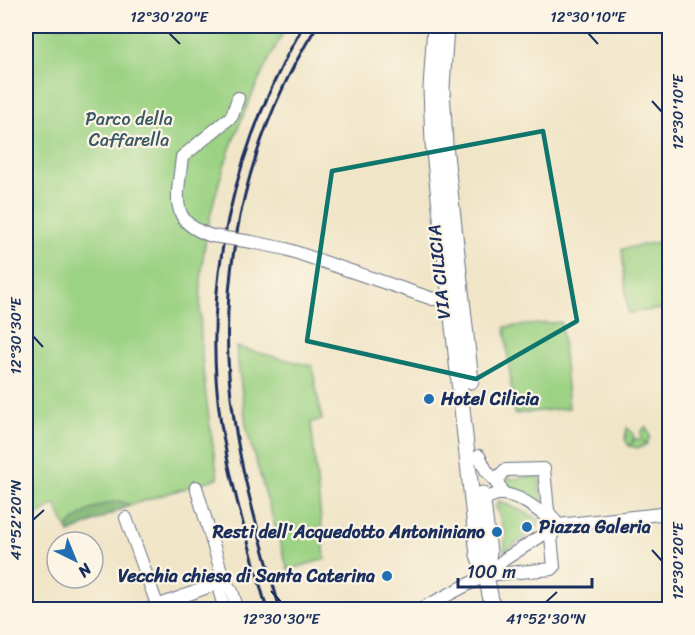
<svg xmlns="http://www.w3.org/2000/svg" width="695" height="635" viewBox="0 0 695 635" font-family="Sriracha,sans-serif">
<rect width="100%" height="100%" fill="#fcf5e5"/>
<filter id="ink" filterUnits="userSpaceOnUse"><feTurbulence type="fractalNoise" baseFrequency=".0167" numOctaves="2"/><feDisplacementMap in="SourceGraphic" scale="12" xChannelSelector="R" yChannelSelector="G"/><feConvolveMatrix kernelMatrix="1 2 1 2 8 2 1 2 1" color-interpolation-filters="sRGB"/></filter>
<filter id="wash" filterUnits="userSpaceOnUse"><feTurbulence type="fractalNoise" baseFrequency=".008" numOctaves="4" result="noise"/><feDisplacementMap in="SourceGraphic" scale="24" xChannelSelector="R" yChannelSelector="G"/><feGaussianBlur stdDeviation="1.35" result="paint"/><feColorMatrix in="noise" values="0 0 0 0 0 0 0 0 0 0 0 0 0 0 0 0 0 1.4 0 .05"/><feComposite in="paint" operator="in"/></filter>
<g filter="url(#wash)">
<rect width="100%" height="100%" fill="#f0e5c7"/>
<g fill="#9cd283" stroke="#5c8070" stroke-width="1.5">
<path d="M26,26h261c-37,66 -73,149 -83,225 -10,75 2,153 14,227l-88,27 -61,28 -14,-29 -29,19z"/>
<polygon points="669,240 669,308 628,313 622,249"/>
<polygon points="561,322 569,408 514,414 505,327"/>
<polygon points="236,347 312,366 322,420 311,422 325,559 288,570 247,431"/>
<polygon points="646,426 650,437 647,443 643,441 647,444 639,448 629,446 625,439 627,428 633,433 634,439 630,445 635,439 641,439 641,432"/>
<polygon points="535,470 537,470 542,483 539,484 539,491 543,491 542,505 540,501 502,485 502,479 508,473 510,479 535,476"/>
<polygon points="499,501 539,519 538,527 504,552 506,535 496,506"/>
</g>
<path fill="#7db471" stroke="#4c7268" stroke-width="1.5" d="M120,501l10,4 -61,28 -2,-5c15,-16 31,-25 53,-27z"/>
</g>
<g filter="url(#ink)">
<g fill="none" stroke-linecap="round" stroke-linejoin="round">
<defs>
<g id="minor">
<path d="M212,236c-45,-14 -34,-40 -30,-79l50,-41 6,-18"/>
<polyline points="252,242 286,249 433,299 450,296"/>
<polyline points="479,456 486,470 501,488"/>
<polyline points="497,484 500,475 505,470 544,469 548,511 558,525"/>
<polyline points="196,487 224,581 232,591 238,610"/>
<path d="M477,503c7,-3 15,-9 23,-9 18,-1 39,17 52,27"/>
<polyline points="126,518 159,610"/>
<polyline points="486,575 505,559 558,525 670,513"/>
<polyline points="224,581 220,593 225,610"/>
<polyline points="146,610 224,581"/>
<polyline points="419,610 486,575 552,569 554,567 551,537 557,526"/>
</g>
<g id="major">
<polyline points="435,26 431,88 433,143 478,555 486,575 493,610"/>
<polyline points="446,26 442,88 445,145 471,381"/>
<polyline points="482,494 489,552 486,575"/>
</g>
</defs>
<use href="#minor" stroke="#666f83" stroke-width="14"/>
<use href="#major" stroke="#666f83" stroke-width="17"/>
<use href="#minor" stroke="#fff" stroke-width="12"/>
<use href="#major" stroke="#fff" stroke-width="15"/>
<g stroke="#1b2f5e" stroke-width="3">
<path d="M267,610c-17,-62 -36,-123 -46,-186 -21,-140 13,-277 82,-398"/>
<path d="M280,610c-17,-64 -37,-126 -46,-191 -21,-135 10,-278 83,-393"/>
</g>
<defs>
<polyline id="minor-bridge" points="212,236 252,242"/>
</defs>
<use href="#minor-bridge" stroke="#666f83" stroke-width="14" stroke-linecap="butt"/>
<use href="#minor-bridge" stroke="#fff" stroke-width="12"/>
</g>
</g>
<path fill="none" stroke="#0f766e" stroke-width="4.5" stroke-linejoin="round" d="M543,131l34,190 -101,58 -169,-38 25,-170z"/>
<path fill="none" stroke="#1b2f5e" stroke-width="2" d="M169,33l11,11M588,33l10,11M652,101l10,11M33,336l10,11M33,520l11,-10M652,550l10,11M271,591l10,11M546,602l11,-10"/>
<g fill="#1f6fb2" stroke="#fcf5e5" stroke-width="2">
<circle cx="429" cy="399" r="6"/>
<circle cx="527" cy="527" r="6"/>
<circle cx="497" cy="532" r="6"/>
<circle cx="387" cy="576" r="6"/>
</g>
<g text-anchor="middle" dominant-baseline="central" stroke-width="4.5" stroke-linejoin="round" paint-order="stroke">
<g font-size="18" fill="#3b5867" stroke="#fcf5e5">
<text x="129" y="119">Parco della<tspan x="129" dy="21">Caffarella</tspan></text>
</g>
<g font-size="18" fill="#1b2f5e" stroke="#fcf5e5">
<text transform="translate(439 272) rotate(-96)">VIA CILICIA</text>
</g>
<g font-size="18" font-weight="bold" fill="#1b2f5e" stroke="#fcf5e5" text-anchor="start">
<text x="441" y="399">Hotel Cilicia</text>
<text x="539" y="527">Piazza Galeria</text>
<text x="485" y="532" text-anchor="end">Resti dell'Acquedotto Antoniniano</text>
<text x="375" y="576" text-anchor="end">Vecchia chiesa di Santa Caterina</text>
</g>
</g>
<rect width="695" height="635" fill="none" stroke="#fcf5e5" stroke-width="66"/>
<g transform="translate(75 560) rotate(137)"><circle r="28" fill="#fcf5e5" stroke="#a2a6af" stroke-width="1.5"/>
<path d="M0-4.5L10 22L0 15L-10 22Z" fill="#1f6fb2"/>
<text y="-9" font-size="16" font-weight="bold" text-anchor="middle" fill="#1b2f5e">N</text>
</g>
<path d="M458 578v9h134v-9" fill="none" stroke="#1b2f5e" stroke-width="3"/>
<text x="467" y="578" font-size="18" fill="#1b2f5e" stroke="#fcf5e5" stroke-width="4.5" paint-order="stroke">100 m</text>
<rect x="33" y="33" width="629" height="569" fill="none" stroke="#1b2f5e" stroke-width="2"/>
<g font-size="15" text-anchor="middle" fill="#1b2f5e">
<text x="169" y="22">12°30'20"E</text>
<text x="588" y="22">12°30'10"E</text>
<text transform="translate(678 112) rotate(-90)" y="5">12°30'10"E</text>
<text transform="translate(16 336) rotate(-90)" y="5">12°30'30"E</text>
<text transform="translate(16 520) rotate(-90)" y="5">41°52'20"N</text>
<text transform="translate(678 561) rotate(-90)" y="5">12°30'20"E</text>
<text x="281" y="624">12°30'30"E</text>
<text x="546" y="624">41°52'30"N</text>
</g>
</svg>
